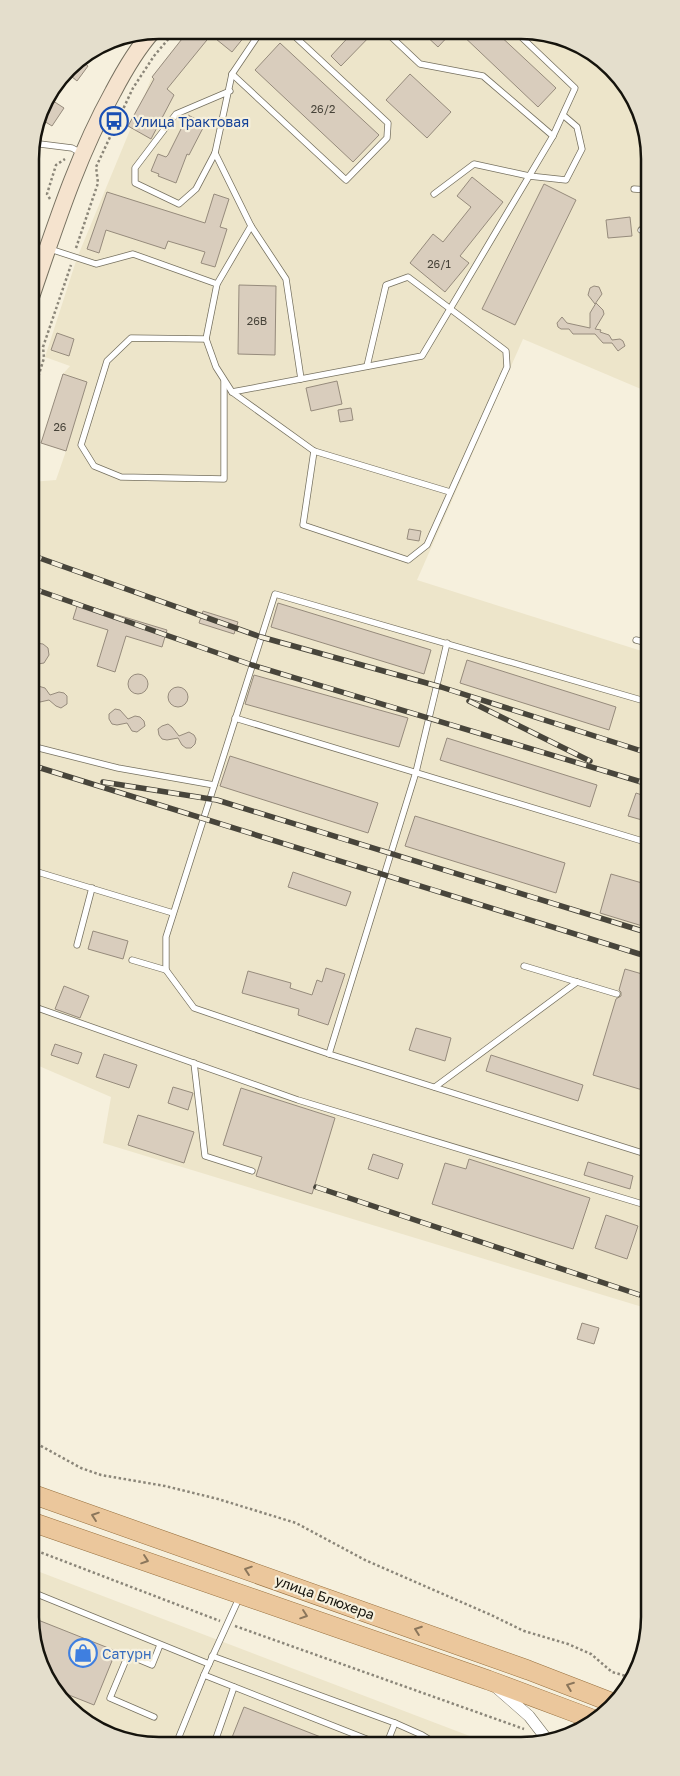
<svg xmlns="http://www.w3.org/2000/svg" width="680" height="1776" viewBox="0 0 680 1776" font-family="'Golos Text',sans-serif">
<rect width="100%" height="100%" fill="#f6f0dd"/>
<g fill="#ede5ca">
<polygon points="189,30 546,33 612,68 647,134 648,392 523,339 417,580 648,653 649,1309 103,1143 111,1097 32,1063 31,482 56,480 66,451 41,443 63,374 70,366 45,357 77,258 152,77"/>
<polygon points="32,1569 488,1743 134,1744 68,1708 33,1642"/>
<polygon points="650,1595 650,1625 640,1666 631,1681 627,1680"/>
</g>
<g fill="#d9cdbd" stroke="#968b7c">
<polygon points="189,30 249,31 232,52 211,35 167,89 174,95 151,139 128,126 154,79 152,77"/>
<polygon points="354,31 375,31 341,66 331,56"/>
<polygon points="422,32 452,32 438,47"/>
<polygon points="459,32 496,32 556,88 538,107"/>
<polygon points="280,43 379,135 353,162 255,70"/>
<polygon points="79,59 88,66 77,81 66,72 74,62"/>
<polygon points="410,74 451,112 427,138 386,100"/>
<polygon points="47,97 64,108 52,126 39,118 43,102"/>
<polygon points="188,115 205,124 189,155 187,154 176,183 158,176 159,174 151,171 158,154 166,157 168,155"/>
<polygon points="472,177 503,202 460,256 469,263 445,292 410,263 433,234 443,242 471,207 457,196"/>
<polygon points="544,184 576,200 515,325 482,309"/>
<polygon points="107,192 205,223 214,194 229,199 220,227 227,229 215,267 201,263 205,252 168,241 165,249 106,230 99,253 87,249"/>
<polygon points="630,217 632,236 608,238 606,220"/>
<polygon points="239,285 276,286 275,355 238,354"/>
<polygon points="594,286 599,287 602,294 595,304 588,295 590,288"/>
<polygon points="596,303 603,310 604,314 595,329 601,330 600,332 609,335 612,340 620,339 623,341 625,346 622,348 618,351 612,343 603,343 595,334 573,334 569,329 561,329 558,327 557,323 562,317 567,323 590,328 590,313"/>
<polygon points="57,333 74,339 69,356 51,350"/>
<polygon points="63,374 87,382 66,451 41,443"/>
<polygon points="337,381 342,404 311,411 306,388"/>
<polygon points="351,408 353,420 340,422 338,410"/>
<polygon points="409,529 421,531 419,541 407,539"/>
<polygon points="78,603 167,630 162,647 126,636 115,672 97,666 108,630 73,619"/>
<polygon points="278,603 431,650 424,674 271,627"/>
<polygon points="203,611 238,622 234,634 199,623"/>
<polygon points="36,643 43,644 48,648 49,655 44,663 38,664 31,660 31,648"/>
<polygon points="467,660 616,707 609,730 460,683"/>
<circle cx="138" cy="684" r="10"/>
<polygon points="254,675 408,718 399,747 245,704"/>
<polygon points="38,686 45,688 50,695 59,692 64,693 67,696 67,704 61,708 56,706 49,700 40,702 35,700 32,694 34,689"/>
<circle cx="178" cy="697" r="10"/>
<polygon points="115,709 120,710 128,719 135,716 140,717 144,721 145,726 137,732 132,731 127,723 117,725 112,724 109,719 109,714"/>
<polygon points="168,724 172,727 179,736 189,732 194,735 196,739 195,744 191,748 186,748 182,745 178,738 167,740 162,739 159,735 158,729 162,726"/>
<polygon points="447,738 597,785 590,807 440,760"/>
<polygon points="230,756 378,803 368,833 220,786"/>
<polygon points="636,793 648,797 649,822 628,816"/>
<polygon points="415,816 565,863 556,893 405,846"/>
<polygon points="293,872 351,892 346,906 288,887"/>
<polygon points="611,874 649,885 649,928 600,913"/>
<polygon points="93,931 128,941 123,959 88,949"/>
<polygon points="326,968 345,974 328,1025 298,1015 299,1009 242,993 248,971 291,983 290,988 312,995 317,980 322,982"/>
<polygon points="625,969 649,976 649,1092 593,1075 616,999 621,996 621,992 619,990"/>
<polygon points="64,986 89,996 80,1018 55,1009"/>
<polygon points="416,1028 451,1038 445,1061 409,1050"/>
<polygon points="55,1044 82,1053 78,1064 51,1055"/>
<polygon points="104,1054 137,1065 129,1088 96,1077"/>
<polygon points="491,1055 583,1085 578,1101 486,1071"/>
<polygon points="173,1087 193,1093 188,1110 168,1103"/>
<polygon points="241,1088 335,1118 312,1194 256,1176 262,1157 223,1145"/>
<polygon points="138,1115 194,1132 184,1163 128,1145"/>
<polygon points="373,1154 403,1164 398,1179 368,1169"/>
<polygon points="469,1159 590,1198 573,1249 432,1204 445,1163 466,1169"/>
<polygon points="588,1162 633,1176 630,1189 584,1175"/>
<polygon points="606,1215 638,1226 627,1259 595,1248"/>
<polygon points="582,1323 599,1328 594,1344 577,1339"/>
<polygon points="33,1618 116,1651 94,1705 59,1691 33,1642"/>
<polygon points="244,1707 336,1743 335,1744 240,1744 231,1740"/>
</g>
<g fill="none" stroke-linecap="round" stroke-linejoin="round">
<defs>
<g id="lane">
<polyline points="516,32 575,88 553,136"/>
<polyline points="232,74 346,180 387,138 388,123 289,31"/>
<polyline points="230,91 176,114 135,168 135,183 179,204 196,189 215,153 232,74 261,31"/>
<polyline points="32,143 72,148 81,153"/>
<polyline points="215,153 251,226 217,284 206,339 216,367 232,392 314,451 450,492"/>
<polyline points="634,189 648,190"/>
<polyline points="434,194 474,164 529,176 566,180 582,149 577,127 563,115"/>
<polyline points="251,226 286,279 301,379"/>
<polyline points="641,230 648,233"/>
<polyline points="50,249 96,264 133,254 217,284"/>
<polyline points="206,339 131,338 107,361 81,445 94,466 121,477 224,479 224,381"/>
<polyline points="232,392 422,356 553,136 483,76 420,64 385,31"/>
<polyline points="314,451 303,525 408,560 427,545 507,367 506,351 408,277 386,285 367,366"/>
<polyline points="636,640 648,643"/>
<polyline points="648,702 275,594 166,937 166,970 194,1008 329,1054 649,1155"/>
<polyline points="235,718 649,843"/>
<polyline points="31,746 118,768 214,785"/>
<polyline points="31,870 173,913"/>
<polyline points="77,945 92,888"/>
<polyline points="132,960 166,970"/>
<polyline points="524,966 617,994"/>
<polyline points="32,1006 298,1100 649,1206"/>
<polyline points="329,1054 416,772 447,643"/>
<polyline points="194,1063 205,1156 252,1171"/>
<polyline points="435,1087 577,982"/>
<polyline points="32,1592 209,1664"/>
<polyline points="212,1656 395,1723 387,1743"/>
<polyline points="204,1675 369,1740 368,1744"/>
<polyline points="154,1717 110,1698 128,1655 152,1665 160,1645"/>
<polyline points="395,1723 422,1735 435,1743"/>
<polyline points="176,1744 204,1675 240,1596"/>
<polyline points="214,1744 234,1687"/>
</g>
<polyline id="street" points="497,1688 529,1716 549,1742"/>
<path id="secondary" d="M31,297c24,-70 46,-140 82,-205 11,-21 23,-42 39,-60"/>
<g id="primary">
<polyline points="32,1494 528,1670 616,1704"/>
<polyline points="32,1522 488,1680 595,1720"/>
</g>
</defs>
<use href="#lane" stroke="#767160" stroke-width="7"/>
<use href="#street" stroke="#767160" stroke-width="12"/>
<use href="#secondary" stroke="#767160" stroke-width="18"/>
<use href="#primary" stroke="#97703f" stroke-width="20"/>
<g stroke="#8b8679" stroke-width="2.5" stroke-dasharray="2.5 2.5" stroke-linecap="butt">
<polyline points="50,199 47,194 56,165 65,159"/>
<polyline points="76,248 98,183 96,167 133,88 154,56 176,30"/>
<polyline points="31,400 44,358 43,347 71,265"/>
<polyline points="32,1441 81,1468 101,1475 165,1486 218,1499 296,1523 365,1560 489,1614 524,1631 568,1644 591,1654 612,1672 633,1678"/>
<polyline points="32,1549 220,1621"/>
<polyline points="235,1626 524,1729"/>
</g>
<use href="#lane" stroke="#fff" stroke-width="5.5"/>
<use href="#street" stroke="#fff" stroke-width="11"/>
<use href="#secondary" stroke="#f5e3ce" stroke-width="16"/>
<use href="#primary" stroke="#ebc79c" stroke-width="19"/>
<defs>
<g id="rail">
<polyline points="31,555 261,637 441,687 648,753"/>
<polyline points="31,588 252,665 648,784"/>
<polyline points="469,701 590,761"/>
<polyline points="31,765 649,957"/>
<polyline points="103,782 217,800 649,933"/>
<polyline points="316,1187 649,1298"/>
</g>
</defs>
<use href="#rail" stroke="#48453b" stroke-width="5.5"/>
<use href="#rail" stroke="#f6f0dd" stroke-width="4" stroke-dasharray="11" stroke-linecap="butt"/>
</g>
<defs><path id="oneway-chevron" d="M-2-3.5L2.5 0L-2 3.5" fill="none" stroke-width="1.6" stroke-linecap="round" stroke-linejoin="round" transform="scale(1.25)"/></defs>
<g stroke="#8b765b">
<use href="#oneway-chevron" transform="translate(95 1516) rotate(-161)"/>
<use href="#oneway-chevron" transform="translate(145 1560) rotate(19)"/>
<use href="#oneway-chevron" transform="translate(248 1570) rotate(-161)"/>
<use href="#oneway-chevron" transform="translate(304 1615) rotate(19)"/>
<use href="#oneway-chevron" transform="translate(418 1630) rotate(-160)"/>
<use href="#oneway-chevron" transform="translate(570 1686) rotate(-159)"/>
</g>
<defs>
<symbol id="bus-ring" viewBox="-11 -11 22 22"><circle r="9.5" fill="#f6f0dd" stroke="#1a4fb4" stroke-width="1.5"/><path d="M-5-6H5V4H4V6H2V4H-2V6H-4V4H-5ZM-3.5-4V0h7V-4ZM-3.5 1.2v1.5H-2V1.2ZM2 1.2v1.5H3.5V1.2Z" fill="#1a4fb4"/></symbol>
<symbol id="shop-ring" viewBox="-11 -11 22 22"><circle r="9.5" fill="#f6f0dd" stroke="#3f7fe0" stroke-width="1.5"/><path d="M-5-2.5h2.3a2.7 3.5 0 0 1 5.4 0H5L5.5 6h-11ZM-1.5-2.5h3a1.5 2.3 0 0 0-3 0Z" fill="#3f7fe0"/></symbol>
</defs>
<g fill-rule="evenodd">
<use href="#bus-ring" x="98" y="105" width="32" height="32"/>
<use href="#shop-ring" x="67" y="1637" width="32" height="32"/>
</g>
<g text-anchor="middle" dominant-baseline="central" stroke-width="4.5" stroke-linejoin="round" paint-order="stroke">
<g font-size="11" fill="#464238">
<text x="323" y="108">26/2</text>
<text x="439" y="263">26/1</text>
<text x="257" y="320">26В</text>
<text x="60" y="426">26</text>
</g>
<g font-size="14" fill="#164399" stroke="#f6f0dd" text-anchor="start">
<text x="133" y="121">Улица Трактовая</text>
</g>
<g font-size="14" fill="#15130c" stroke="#f6f0dd">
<text transform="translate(325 1597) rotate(20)">улица Блюхера</text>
</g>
<g font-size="14" fill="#366cbe" stroke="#f6f0dd" text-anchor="start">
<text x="102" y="1653">Сатурн</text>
</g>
</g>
<path d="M0 0H680V1776H0ZM159 39H521A120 120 0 0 1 641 159V1617A120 120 0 0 1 521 1737H159A120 120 0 0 1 39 1617V159A120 120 0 0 1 159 39Z" fill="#e4decc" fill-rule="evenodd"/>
<path fill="none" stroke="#15130c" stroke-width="2.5" d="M159 39H521A120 120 0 0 1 641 159V1617A120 120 0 0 1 521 1737H159A120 120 0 0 1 39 1617V159A120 120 0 0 1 159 39Z"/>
</svg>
